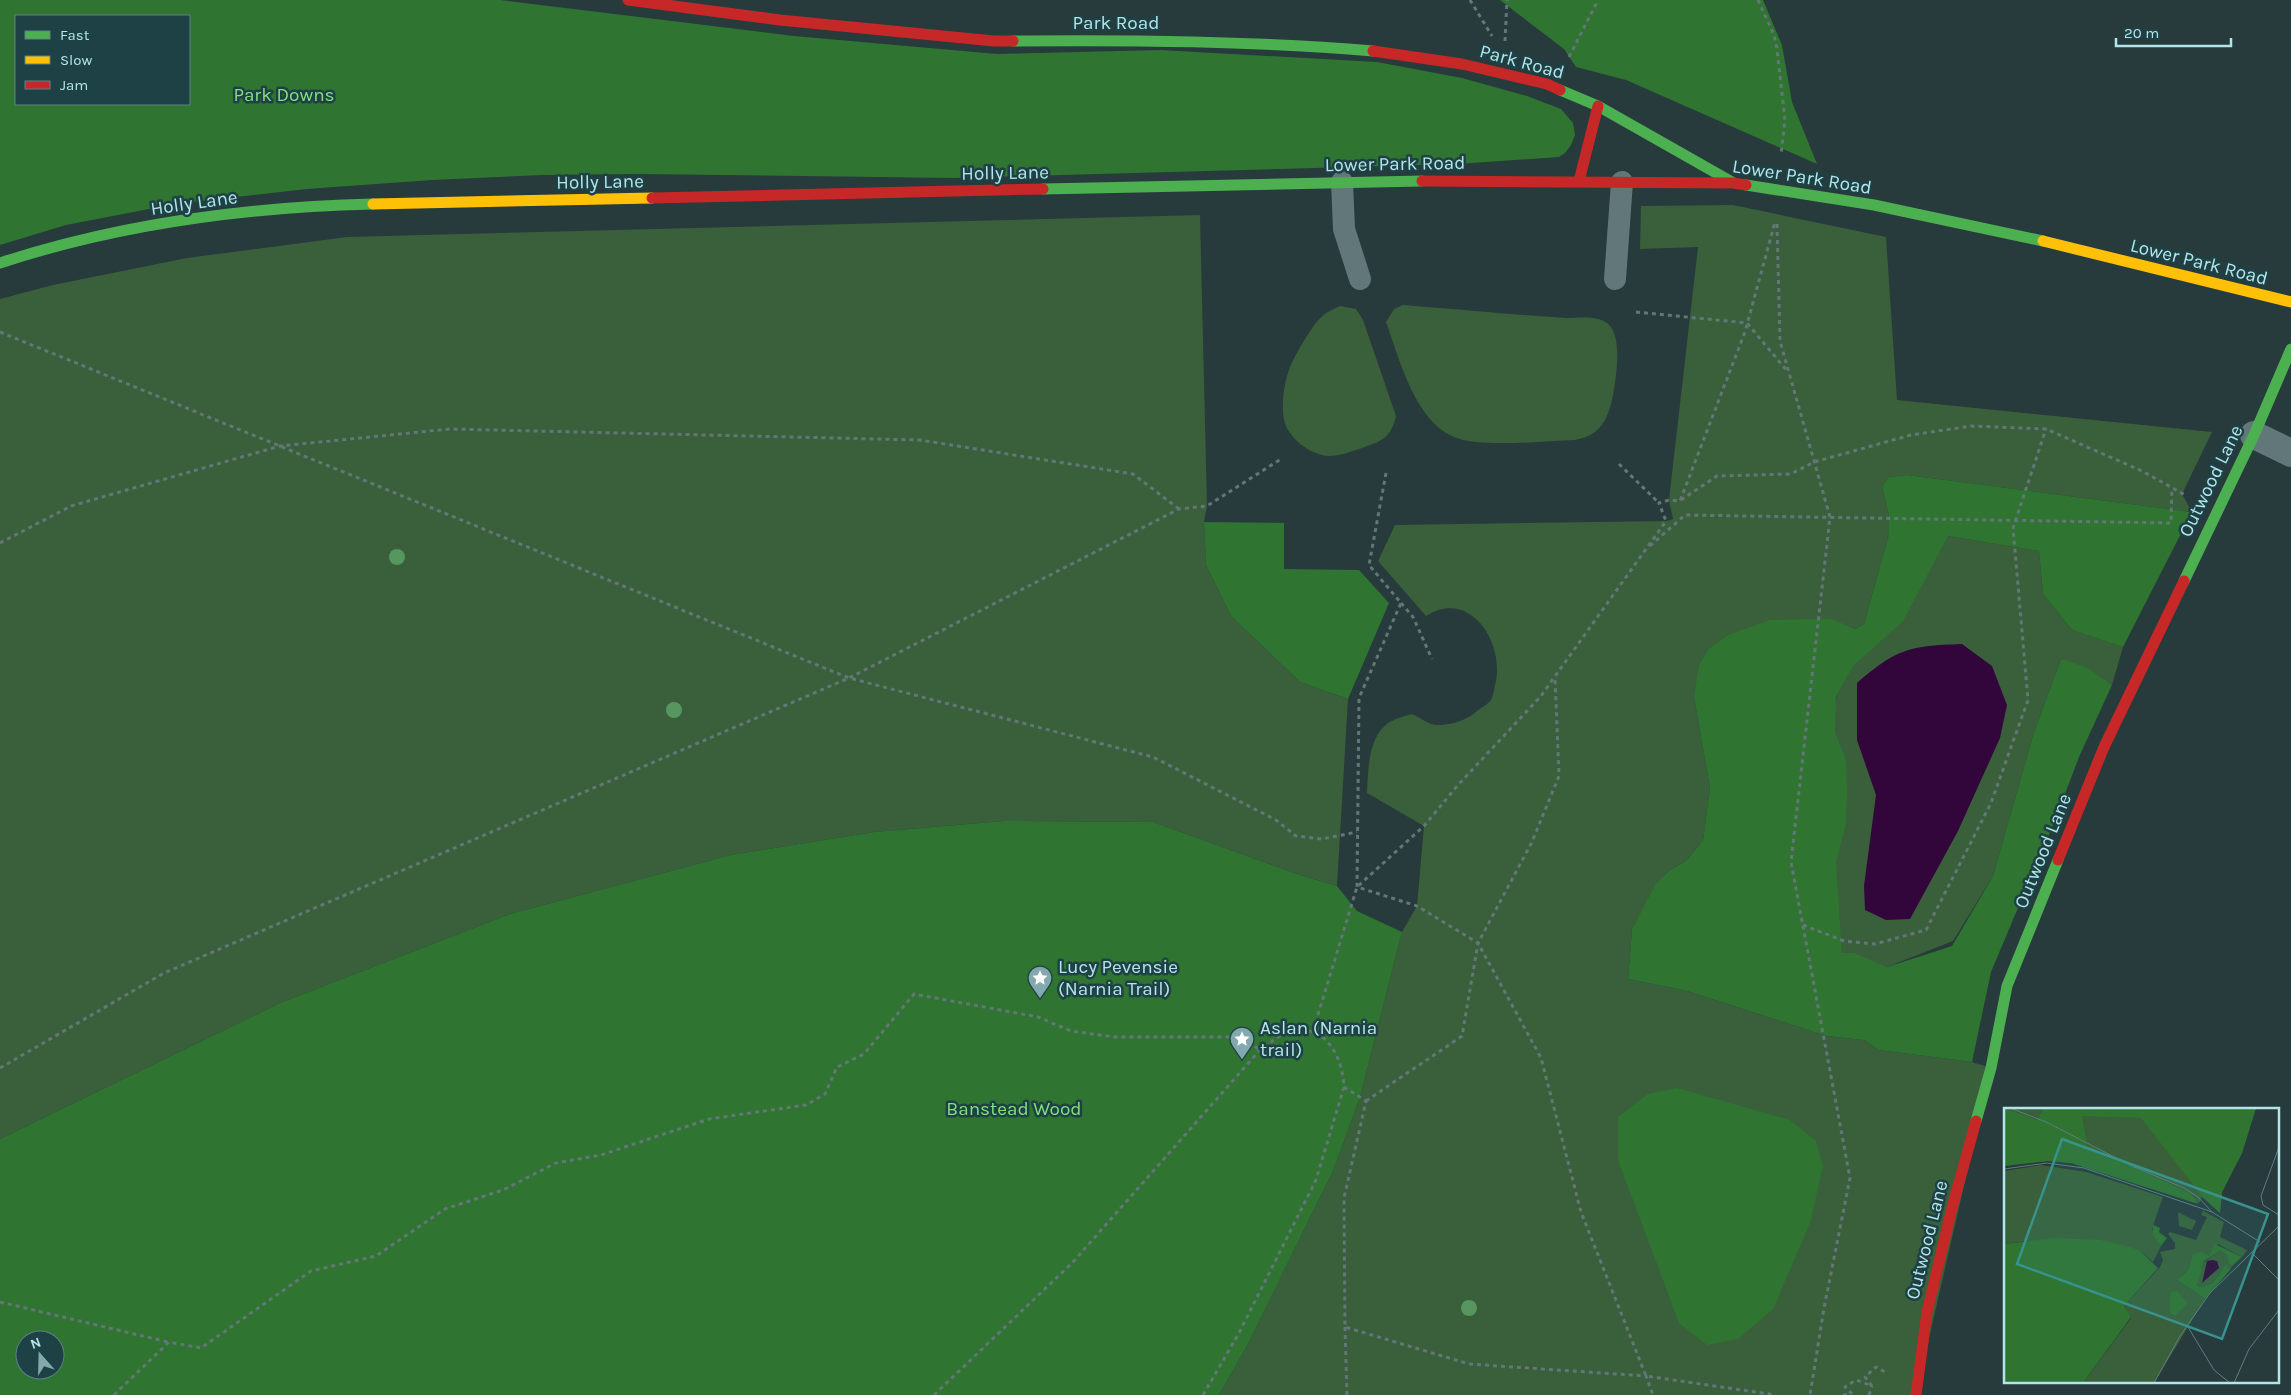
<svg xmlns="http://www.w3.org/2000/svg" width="2291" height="1395" viewBox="0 0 2291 1395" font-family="Karla,sans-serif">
<rect width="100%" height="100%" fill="#273a3c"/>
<g fill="#39603a">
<path d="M1733,205l153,32 11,163 315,32 -30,62 10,18 -285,-37 -18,2 -7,9 7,30v18l-25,90 -9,5 -23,-9 -138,77 16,91 -7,52 -17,21 -16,9 -15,16 -23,43 -4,50 59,12 140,45 37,4 15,10 93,12 19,6 -75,327h-697l28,-49 86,-175 27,-74 42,-165 15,-26 7,-80 -57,-33c1,-22 1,-58 23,-71 7,-4 15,-6 22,-8 7,3 17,11 25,11 13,1 29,-5 39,-13 4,-4 11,-7 15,-12 2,-4 3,-10 4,-15 11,-40 -24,-98 -69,-69l-48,-55 17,-36 271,-4 7,-2 -4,-19 29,-253 -58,2 1,-43z"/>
<polygon points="1200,215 1207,506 1204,522 1206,565 1231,616 1300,682 1348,699 1337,886 1300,875 1153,822 1004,821 874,832 731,855 510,914 280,1003 0,1139 0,299 53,285 187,258 347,237"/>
<path d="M1403,305c55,4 110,10 164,13 13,0 31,-3 41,6 15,13 8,54 5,71 -5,25 -12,40 -38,45 -29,1 -97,8 -121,-3 -39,-16 -55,-79 -68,-115l8,-13z"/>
<path d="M1340,306l16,3 7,11 33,96c-5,22 -14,25 -34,32 -9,3 -23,8 -33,8 -19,-1 -41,-18 -45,-36 -3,-15 0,-36 5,-50 5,-14 25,-49 37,-57 5,-3 10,-5 14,-7z"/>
<polygon points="1948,536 2039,551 2043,594 2072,630 2123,647 2112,685 2061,659 2034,732 1993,876 1953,941 1887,967 1842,954 1833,841 1835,706 1842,657"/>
</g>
<g fill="#2f7431" fill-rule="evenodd">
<path d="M0,0h500l294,36 203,18 163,-4 217,12 85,16 65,18 34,13 12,14 2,12 -4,10 -6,8 -6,4 -102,7 -504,14 -315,-4 -95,1 -111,5 -125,9 -132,15 -109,21 -66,20zM16,16h173v88h-173z"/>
<polygon points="1500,0 1763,0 1782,45 1792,102 1817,164 1626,80 1576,67 1564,49"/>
<polygon points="1907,475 2192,512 2123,647 2072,630 2043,594 2039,551 1948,536 1903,621 1853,666 1836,696 1835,732 1846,760 1847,791 1846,823 1836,862 1842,953 1854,953 1887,967 1952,946 1993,876 2034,732 2061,659 2086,667 2112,685 2079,757 2056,818 1991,972 1972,1062 1879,1050 1864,1040 1827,1036 1687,991 1628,979 1632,929 1655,885 1670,870 1686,861 1703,840 1710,788 1694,697 1699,665 1709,649 1728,635 1770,620 1832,619 1855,629 1864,624 1889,534 1889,516 1882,486 1889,477"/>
<polygon points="1204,522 1284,523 1284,569 1359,570 1389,603 1348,699 1300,682 1231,616 1206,565"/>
<path d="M1004,821l149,1 147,53 37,11 20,25 45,21 -42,165 -27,74 -86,175 -28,49h-1219v-256l280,-136 230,-89 221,-59 143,-23zM25,1340h30v30h-30z"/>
<polygon points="1677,1088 1790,1120 1816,1141 1823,1166 1810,1223 1773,1309 1738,1339 1707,1345 1679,1323 1618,1160 1618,1117 1648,1094"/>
</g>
<path fill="#32063a" d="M1962,644l30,22 15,39 -7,33 -42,93 -48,88 -24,1 -21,-10 -1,-24 12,-91 -19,-55v-57c41,-35 52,-37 105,-39z"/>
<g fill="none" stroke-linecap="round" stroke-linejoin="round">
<g stroke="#637678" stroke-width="3" stroke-dasharray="4 4" stroke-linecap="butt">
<polyline points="1470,0 1492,36"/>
<polyline points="1758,0 1774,35 1777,49 1785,120 1781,155"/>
<polyline points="1505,41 1507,0"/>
<polyline points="1569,57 1598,0"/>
<polyline points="1777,224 1780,341 1830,517 1791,862 1850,1178 1824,1308 1810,1395"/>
<polyline points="1636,312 1747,323 1788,372"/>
<polyline points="0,332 849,678 1153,757 1276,820 1296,836 1322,839 1357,832"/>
<polyline points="1619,464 1659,503"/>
<polyline points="1386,473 1369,565 1401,603 1359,698 1357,887 1417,906 1478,943 1541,1058 1581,1212 1646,1376 1776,1395"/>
<polyline points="1681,500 1717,476 1791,474 1814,462 1911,435 1971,426 2046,429 2142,471 2187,496"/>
<polyline points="0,543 71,506 280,446 450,429 920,440 1133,474 1179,509"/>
<polyline points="1650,546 1685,515 2171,523 2172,488"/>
<polyline points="1401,603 1413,617 1432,659"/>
<polyline points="1803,925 1844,941 1875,944 1926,930 1991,803 2028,700 2013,528 2046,429"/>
<polyline points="0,1068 164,973 849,678 1179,509 1207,506 1281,459"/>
<polyline points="1344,1087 1366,1101 1344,1198 1345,1327 1469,1364 1646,1376 1653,1395"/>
<polyline points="1366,1101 1462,1036 1478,943 1532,842 1559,776 1555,678"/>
<polyline points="0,1302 168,1342"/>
<polyline points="1345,1327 1347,1395"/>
<polyline points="1872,1386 1865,1377 1876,1367 1885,1372"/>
<polyline points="1852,1394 1845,1387 1856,1380 1870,1385"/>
<polyline points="114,1395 169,1342 201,1348 311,1271 376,1256 445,1209 503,1190 556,1163 601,1155 709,1119 806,1105 825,1094 837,1067 864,1054 914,994 1038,1017 1071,1031 1114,1037 1240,1037 1260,1050"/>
<polyline points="934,1395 1073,1262 1260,1050 1282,1034 1313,1031"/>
<path d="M1203,1395l36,-62 77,-153 28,-93c-1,-22 -10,-46 -31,-56l44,-144 67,-61 34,-41 83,-89 125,-175 -7,-18 10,-3 11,1 65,-169 30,-110"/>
<polyline points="1843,1395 1851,1394"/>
<polyline points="1869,1395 1872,1386"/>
</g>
<g stroke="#627779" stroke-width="22">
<polyline points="1342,182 1344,229 1360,279"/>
<polyline points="1615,279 1622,182"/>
</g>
<polyline stroke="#627779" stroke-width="28" points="2254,435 2291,453"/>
<g stroke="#4caf50" stroke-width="11">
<path d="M1013,41c121,-1 240,0 360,10"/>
<polyline points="1560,90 1598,106 1732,182"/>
<polyline points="1746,185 1874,205 2043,241"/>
<polyline points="1043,189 1422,181"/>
<path d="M0,263c119,-39 248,-56 373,-59"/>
<polyline points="2184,581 2254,435 2291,349"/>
<polyline points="1976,1121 1991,1068 2007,986 2058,860"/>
</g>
<g stroke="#ffc107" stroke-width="11">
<polyline points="373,204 652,198"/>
<polyline points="2043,241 2291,302"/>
</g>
<g stroke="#c62828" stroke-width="11">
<polyline points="628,0 780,20 994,41 1013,41"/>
<polyline points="1373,51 1462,64 1547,84 1560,90"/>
<polyline points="1422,181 1733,183 1746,185"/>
<polyline points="1579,181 1598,106"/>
<polyline points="652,198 1043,189"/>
<polyline points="2058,860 2104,747 2184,581"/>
<polyline points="1916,1395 1927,1312 1952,1208 1976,1121"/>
</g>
</g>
<g fill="#589660">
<circle cx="397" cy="557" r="8"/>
<circle cx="674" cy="710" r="8"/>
<circle cx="1469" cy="1308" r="8"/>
</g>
<defs>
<symbol id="sight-pin" viewBox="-11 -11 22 30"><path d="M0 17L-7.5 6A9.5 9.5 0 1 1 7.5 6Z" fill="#82a9ad" stroke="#1e4145"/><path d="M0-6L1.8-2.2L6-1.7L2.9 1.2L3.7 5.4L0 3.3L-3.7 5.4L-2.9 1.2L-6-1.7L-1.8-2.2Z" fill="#fff"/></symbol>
</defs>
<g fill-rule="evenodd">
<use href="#sight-pin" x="1026" y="964" width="28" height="38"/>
<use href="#sight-pin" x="1228" y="1025" width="28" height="38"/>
</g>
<g text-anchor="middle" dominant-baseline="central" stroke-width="5" stroke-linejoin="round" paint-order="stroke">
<g font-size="19" fill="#b3e5ea" stroke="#1e4145">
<text x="1116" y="23">Park Road</text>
<text transform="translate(1522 62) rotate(15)">Park Road</text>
<text transform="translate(1395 164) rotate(-1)">Lower Park Road</text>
<text transform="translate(1005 173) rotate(-1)">Holly Lane</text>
<text transform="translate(1802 177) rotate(9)">Lower Park Road</text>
<text transform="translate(600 182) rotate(-1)">Holly Lane</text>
<text transform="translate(194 203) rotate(-8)">Holly Lane</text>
<text transform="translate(2199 262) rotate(14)">Lower Park Road</text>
<text transform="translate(2211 481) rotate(-64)">Outwood Lane</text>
<text transform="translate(2043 851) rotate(-68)">Outwood Lane</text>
<text transform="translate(1927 1240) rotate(-76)">Outwood Lane</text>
</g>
<g font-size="19" fill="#81e27d" stroke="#1e4145">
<text x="284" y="95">Park Downs</text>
<text x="1014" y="1109">Banstead Wood</text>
</g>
<g font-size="19" fill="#b3e5ea" stroke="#1e4145" text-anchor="start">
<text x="1058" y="967">Lucy Pevensie<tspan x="1058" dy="22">(Narnia Trail)</tspan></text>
<text x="1260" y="1028">Aslan (Narnia<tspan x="1260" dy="22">trail)</tspan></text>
</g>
</g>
<g transform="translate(2004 1108)">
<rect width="275" height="275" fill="#273a3c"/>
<path d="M0,0h252l-14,45 -20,39 -2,21 -18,-16 -3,6 -128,-40 -23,-2 -44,5zM37,57l45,7 77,25 -11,32 9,17 -8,16 -14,-12 -112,-9 -23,3v-73zM199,103l21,11 -4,15 27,13 -5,7 -24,-13 -9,12 -17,1 -4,13 -11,10 28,19 -51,84h-71l48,-65 -7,-12 36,-39 3,-7 -3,-8 15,-3v-6l-7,-9 2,-2 26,8 11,-23 -6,-2zM174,104l18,9 -4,9 -13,-4zM216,143l7,4 1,8 4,3 -2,4 -4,-4 -13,17 -13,4 -3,-2 1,-7 6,-16z" fill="#39603a"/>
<path d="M0,0l33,12 6,-10 -3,-2h216l-14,45 -20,39 -2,21 -18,-17 -61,-78 -59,-2 5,29 104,49 7,10 -127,-41 -23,-2 -44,5zM149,117l7,3 -1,4 8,6 -6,8 -8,-11zM51,130l45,2 26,6 13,4 19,18 -34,38 7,11 -48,66h-79v-139zM211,136l27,13 -10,9 -4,-3 -1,-8 -7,-4 -16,10 -7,24 3,2 13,-4 13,-18 4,5 -25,29 -28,-19 11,-10 5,-16 8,-2 8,4zM173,183l11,12 -13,13 -5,-3v-17l1,-4z" fill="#2f7431"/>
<path d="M208,152l5,1 2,7 -17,15 5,-22z" fill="#32063a"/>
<path fill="none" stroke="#5f7e82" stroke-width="1" d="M6,0l36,14 86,44 52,22 14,9 14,15M275,39l-18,49 2,9 16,10M0,61l43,-6 37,5 128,44 48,30M247,144l28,28M184,219l26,43 16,13M150,275l26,-47 30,-43 69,-67M230,275l15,-34 30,-39"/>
<path fill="#38928d" fill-opacity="0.15" stroke="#38928d" stroke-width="2.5" d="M58,31l206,75 -46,125 -205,-75z"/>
<rect width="275" height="275" fill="none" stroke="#b3e5ea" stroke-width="2.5"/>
</g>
<rect x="15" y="15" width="175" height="90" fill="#1e4145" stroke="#5a8387"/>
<rect x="25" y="31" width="25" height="8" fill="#4caf50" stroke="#5a8387"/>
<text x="60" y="40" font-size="15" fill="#b3e5ea">Fast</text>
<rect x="25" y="56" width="25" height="8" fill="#ffc107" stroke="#5a8387"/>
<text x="60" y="65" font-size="15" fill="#b3e5ea">Slow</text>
<rect x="25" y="81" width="25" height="8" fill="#c62828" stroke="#5a8387"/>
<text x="60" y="90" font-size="15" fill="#b3e5ea">Jam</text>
<g transform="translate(40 1355) rotate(340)"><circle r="24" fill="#1e4145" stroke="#5a8387"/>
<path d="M0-4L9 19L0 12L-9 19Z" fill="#82a9ad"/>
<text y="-8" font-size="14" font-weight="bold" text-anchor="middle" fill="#b3e5ea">N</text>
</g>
<path d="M2116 38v8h115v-8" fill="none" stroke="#b3e5ea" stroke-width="2.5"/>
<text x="2124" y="38" font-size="15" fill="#b3e5ea" stroke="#1e4145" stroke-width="4" paint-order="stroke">20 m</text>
</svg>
